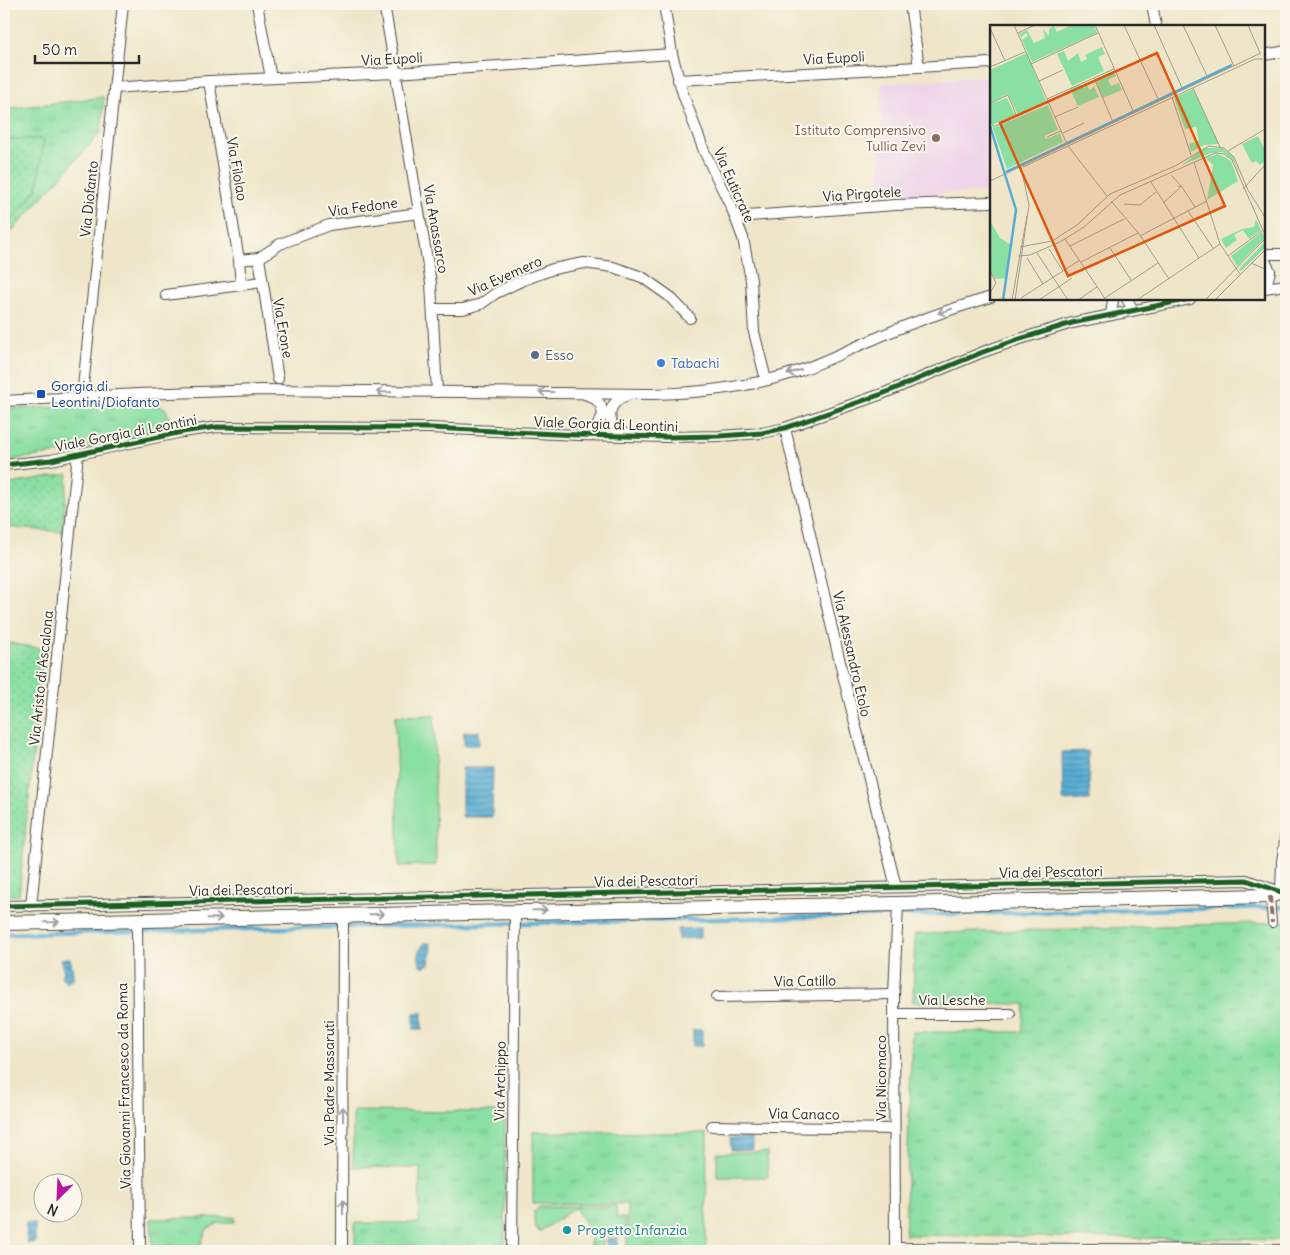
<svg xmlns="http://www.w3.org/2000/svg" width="1290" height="1255" viewBox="0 0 1290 1255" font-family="Delius,sans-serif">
<defs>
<pattern id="grass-tufts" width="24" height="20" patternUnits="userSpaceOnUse" patternTransform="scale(1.25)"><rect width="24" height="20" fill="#8adfa2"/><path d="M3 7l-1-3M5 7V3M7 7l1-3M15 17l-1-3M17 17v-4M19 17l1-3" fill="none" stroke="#77c08c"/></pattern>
<pattern id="park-dots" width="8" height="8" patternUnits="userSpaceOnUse" patternTransform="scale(1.25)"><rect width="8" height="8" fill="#8adfa2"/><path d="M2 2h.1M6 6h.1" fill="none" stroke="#77c08c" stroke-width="1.8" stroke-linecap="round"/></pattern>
<pattern id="water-rules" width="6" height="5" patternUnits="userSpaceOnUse" patternTransform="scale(1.25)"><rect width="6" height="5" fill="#57acd3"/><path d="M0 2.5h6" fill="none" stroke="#488cab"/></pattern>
</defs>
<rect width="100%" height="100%" fill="#fbf7ec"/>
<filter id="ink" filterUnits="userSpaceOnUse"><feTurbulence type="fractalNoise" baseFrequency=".02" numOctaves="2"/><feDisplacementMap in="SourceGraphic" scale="10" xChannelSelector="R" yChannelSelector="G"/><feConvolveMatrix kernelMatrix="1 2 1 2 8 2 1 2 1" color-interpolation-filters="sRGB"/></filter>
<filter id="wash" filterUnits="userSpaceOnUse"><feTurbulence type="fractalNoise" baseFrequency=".0096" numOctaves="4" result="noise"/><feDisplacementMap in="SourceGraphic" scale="20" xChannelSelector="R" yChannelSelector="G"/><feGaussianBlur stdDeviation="1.12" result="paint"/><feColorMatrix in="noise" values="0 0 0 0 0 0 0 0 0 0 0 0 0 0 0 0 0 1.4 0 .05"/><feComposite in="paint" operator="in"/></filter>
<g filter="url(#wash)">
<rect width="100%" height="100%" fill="#efe6c9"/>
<polygon fill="#edd1e9" points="991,76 991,192 879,195 882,84"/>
<g fill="url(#grass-tufts)" stroke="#5a8566">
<polygon points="104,97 101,132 4,240 4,109"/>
<polygon points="153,403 165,408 170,418 168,427 158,433 66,452 4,461 4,409"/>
<polygon points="1286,922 1286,1240 905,1235 912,1032 1022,1032 1025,1004 913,1002 915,934"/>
<polygon points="353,1111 505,1112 505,1251 355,1251 355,1223 419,1223 420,1168 353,1167"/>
<polygon points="533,1132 707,1133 706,1251 627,1251 627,1204 533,1203"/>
<polygon points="539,1206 616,1206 616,1217 625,1218 625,1236 603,1235 603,1251 590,1251 590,1231 575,1208 539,1232 534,1224 534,1211"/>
<polygon points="235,1217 235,1222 219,1223 207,1229 198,1251 153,1251 151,1219"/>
</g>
<g fill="url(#park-dots)" stroke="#5a8566">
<polygon points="4,139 44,139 37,189 4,230"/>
<polygon points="68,474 62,532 4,527 4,485"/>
<polygon points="4,642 44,649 19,895 4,896"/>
</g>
<g fill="#8adfa2" stroke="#5a8566">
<polygon points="434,715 436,865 399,866 395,716"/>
<polygon points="767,1152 768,1177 717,1177 717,1153"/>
</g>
<g fill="url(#water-rules)" stroke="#416c7f">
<polygon points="479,731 479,745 464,745 464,732"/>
<polygon points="1088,751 1090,800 1063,801 1062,752"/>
<polygon points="462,768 493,768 492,817 462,817"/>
<polygon points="700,928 700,938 678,939 678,929"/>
<polygon points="425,943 430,943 432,953 430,955 429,964 424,967 420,965 418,952"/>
<polygon points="70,958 74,978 67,983 61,976 64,972 60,959"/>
<rect x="414" y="1013" width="8" height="16"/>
<rect x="693" y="1030" width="9" height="16"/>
<polygon points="752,1137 752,1150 731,1150 730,1138"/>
<polygon points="26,1223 35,1223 35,1243 27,1243"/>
<rect x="607" y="1238" width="10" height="13"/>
</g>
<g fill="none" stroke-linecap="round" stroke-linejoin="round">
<polyline stroke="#57acd3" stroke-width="4.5" points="4,934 1286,907"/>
</g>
</g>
<g filter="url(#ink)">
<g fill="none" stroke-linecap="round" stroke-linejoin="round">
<defs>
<polyline id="pedestrian" points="1270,896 1272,923"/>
<g id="minor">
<polyline points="257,4 271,78"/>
<polyline points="384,4 431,283 437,392"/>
<polyline points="664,4 672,54 683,94 704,151 732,209 743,238 751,280 754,332 766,380"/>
<polyline points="910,4 919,67"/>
<polyline points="1152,4 1156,26"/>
<polyline points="1264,55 1286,51"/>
<polyline points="678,80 991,63"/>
<polyline points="209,81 239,260"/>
<polyline points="114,88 209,81 396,73 672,54"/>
<polyline points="735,217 895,205 991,202"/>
<polyline points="1264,254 1286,254"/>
<polyline points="259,258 280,244 329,225 419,213"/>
<polyline points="1264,259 1270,271 1266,287"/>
<polyline points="261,282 241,285 239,260 259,258 278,379"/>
<polyline points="1264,288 1286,285"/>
<polyline points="166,295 241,285"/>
<polyline points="1127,299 1133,310"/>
<polyline points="433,309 463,309 481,304 496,293 523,280 553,269 584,263 613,267 642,277 669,296 690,318"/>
<polyline points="1111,315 1113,299"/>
<polyline points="82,397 123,4"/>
<path d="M4,401l135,-7 121,-4 392,4c49,-1 100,-7 147,-23 25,-9 49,-21 73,-31 39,-18 79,-31 119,-43"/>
<polyline points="785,428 843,675 896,887"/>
<path d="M584,434l12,-6 7,-13c-1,-12 -7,-17 -18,-21"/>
<path d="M627,435l-14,-9c-7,-15 0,-26 15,-31"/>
<polyline points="4,465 51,460 182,432 217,427 430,428 578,435 669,437 720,436 762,433 785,428 882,394 983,352 1017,340 1072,323 1190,299"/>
<polyline points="4,906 1246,880 1281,892 1282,862 1286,833"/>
<polyline points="31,906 78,454"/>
<polyline points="137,920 140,1251"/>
<polyline points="717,997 894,994"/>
<polyline points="895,1014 1010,1014"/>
<polyline points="712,1126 894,1129"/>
<polyline points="895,1248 1286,1250"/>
<polyline points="342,1251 343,915"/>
<polyline points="512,1251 515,911"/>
<polyline points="895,1251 894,994 898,904"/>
</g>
<polyline id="tertiary" points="4,923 1270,896 1281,892 1286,892"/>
</defs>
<use href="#pedestrian" stroke="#484743" stroke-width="10"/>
<use href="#minor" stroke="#484743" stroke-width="12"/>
<use href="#tertiary" stroke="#484743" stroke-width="16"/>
<use href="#pedestrian" stroke="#fff" stroke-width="8"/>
<use href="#minor" stroke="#fff" stroke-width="10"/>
<use href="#tertiary" stroke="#fff" stroke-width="14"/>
<polyline stroke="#8d6e63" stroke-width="4" stroke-dasharray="8 4" stroke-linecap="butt" points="1270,896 1272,923"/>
<defs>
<g id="cycleway">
<polyline points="4,465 51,460 182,432 217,427 430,428 578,435 669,437 720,436 762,433 785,428 882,394 983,352 1017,340 1072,323 1190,299"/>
<polyline points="4,906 1246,880 1281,892 1286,892"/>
</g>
</defs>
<use href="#cycleway" stroke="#fbf7ec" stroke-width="8"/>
<use href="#cycleway" stroke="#1b5e20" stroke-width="5"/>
</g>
<defs><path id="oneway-shaft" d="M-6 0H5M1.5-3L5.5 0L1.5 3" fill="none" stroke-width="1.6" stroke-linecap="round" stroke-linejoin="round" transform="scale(1.25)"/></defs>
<g stroke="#a0a0a0">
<use href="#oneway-shaft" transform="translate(945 311) rotate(162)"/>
<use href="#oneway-shaft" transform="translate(794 372) rotate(163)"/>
<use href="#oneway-shaft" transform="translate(384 392) rotate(-179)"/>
<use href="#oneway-shaft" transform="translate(546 392) rotate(-180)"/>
<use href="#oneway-shaft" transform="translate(540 910) rotate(-1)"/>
<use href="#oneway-shaft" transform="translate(377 914) rotate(-1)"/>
<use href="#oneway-shaft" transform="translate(215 918) rotate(-1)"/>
<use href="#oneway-shaft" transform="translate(52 922) rotate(-1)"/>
<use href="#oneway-shaft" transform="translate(343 1114) rotate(-90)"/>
<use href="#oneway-shaft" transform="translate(343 1207) rotate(-90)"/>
</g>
</g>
<circle fill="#8d6e63" stroke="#fbf7ec" stroke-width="2" cx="936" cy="138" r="5"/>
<circle fill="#5c6f8a" stroke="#fbf7ec" stroke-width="2" cx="535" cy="355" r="5"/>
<circle fill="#3f7fe0" stroke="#fbf7ec" stroke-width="2" cx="661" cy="363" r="5"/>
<rect fill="#1a4fb4" stroke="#fbf7ec" stroke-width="2" x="36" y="389" width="10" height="10" rx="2.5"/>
<circle fill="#0f9aa8" stroke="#fbf7ec" stroke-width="2" cx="567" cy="1230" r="5"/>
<g text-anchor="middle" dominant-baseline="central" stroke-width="4" stroke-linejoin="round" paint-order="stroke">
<g font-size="14" fill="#2b2b2b" stroke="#fbf7ec">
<text transform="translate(834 58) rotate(-3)">Via Eupoli</text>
<text transform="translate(392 59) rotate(-3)">Via Eupoli</text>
<text transform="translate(237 169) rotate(80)">Via Filolao</text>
<text transform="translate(734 185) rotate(66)">Via Euticrate</text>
<text transform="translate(862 194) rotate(-4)">Via Pirgotele</text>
<text transform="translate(89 199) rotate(-84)">Via Diofanto</text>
<text transform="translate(363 207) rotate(-8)">Via Fedone</text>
<text transform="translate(436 229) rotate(80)">Via Anassarco</text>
<text transform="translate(505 276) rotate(-24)">Via Evemero</text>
<text transform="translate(283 328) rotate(80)">Via Erone</text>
<text transform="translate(606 424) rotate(2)">Viale Gorgia di Leontini</text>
<text transform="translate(126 433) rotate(-11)">Viale Gorgia di Leontini</text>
<text transform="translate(852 654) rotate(77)">Via Alessandro Etolo</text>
<text transform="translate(41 678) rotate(-84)">Via Aristo di Ascalona</text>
<text transform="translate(1051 872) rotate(-1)">Via dei Pescatori</text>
<text transform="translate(646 881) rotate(-1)">Via dei Pescatori</text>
<text transform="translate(241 890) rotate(-1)">Via dei Pescatori</text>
<text transform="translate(805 981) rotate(-1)">Via Catillo</text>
<text x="952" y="1000">Via Lesche</text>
<text transform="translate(881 1078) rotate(-90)">Via Nicomaco</text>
<text transform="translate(500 1081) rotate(-89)">Via Archippo</text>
<text transform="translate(329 1083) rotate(-90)">Via Padre Massaruti</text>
<text transform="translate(124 1086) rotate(-91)">Via Giovanni Francesco da Roma</text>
<text transform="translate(804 1114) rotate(1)">Via Canaco</text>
</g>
<g font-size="14" fill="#785e54" stroke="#fbf7ec" text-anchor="end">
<text x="926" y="130">Istituto Comprensivo<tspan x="926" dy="16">Tullia Zevi</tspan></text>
</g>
<g font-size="14" fill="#4e5e75" stroke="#fbf7ec" text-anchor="start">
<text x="545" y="355">Esso</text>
</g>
<g font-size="14" fill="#366cbe" stroke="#fbf7ec" text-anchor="start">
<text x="671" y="363">Tabachi</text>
</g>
<g font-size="14" fill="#164399" stroke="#fbf7ec" text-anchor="start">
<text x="51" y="386">Gorgia di<tspan x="51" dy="16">Leontini/Diofanto</tspan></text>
</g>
<g font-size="14" fill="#0d838f" stroke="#fbf7ec" text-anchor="start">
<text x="577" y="1230">Progetto Infanzia</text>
</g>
</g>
<g transform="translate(990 25)">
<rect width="275" height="275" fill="#efe6c9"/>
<path d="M82,0h22l3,8 -65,29 -10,-22 6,-4 -2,-3 -5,4 -2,-3 8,-4 7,13 11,-5 -2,-9 6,7v-7l5,-3 3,6zM112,22l3,7 -7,3 6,14 -32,15 -15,-32 7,-3 4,10 10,-8 3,9 6,-3 -2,-4zM37,28l19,48 -28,14 -10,-21 -18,9v-33zM123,46l3,5 -8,4 3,6 8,-3 3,7 -19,8 -8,-19zM95,58l5,7 4,-4 5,11 -21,9 -8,-17 10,-4 5,3zM17,73l8,17 -21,9 1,3 53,-22 10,25 -13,6 1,3 14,-6 3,9 -56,27 -17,-49v-16zM214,123h18l11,8 8,22 -7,-16 -11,-10 -12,1 -29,12zM227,129l14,7 7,20 -31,19 6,-35 -8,-7zM0,196l10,17 11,7 -5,33 -11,1 -5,-8zM272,207l3,6 -28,28 -6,-10zM275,217v6l-24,23 -2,-2z" fill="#8adfa2"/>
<path d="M203,64l26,55 -15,1 -13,7 -2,-8 10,-3 -3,-14 -11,2 -11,-31zM268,111l7,14v11l-5,4 -4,-4 -4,2 -10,-19zM229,130l8,3 10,23 -25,10 -2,-6zM266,194l5,11 -12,9 -6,-9 -4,2 -5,3 3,5 -11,8 -5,-9 21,-10 12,-2z" fill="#8adfa2"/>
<path fill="none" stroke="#57acd3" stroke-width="2.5" d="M0,101l26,84 -13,90M16,147l226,-107"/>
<path fill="none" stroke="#a19b8a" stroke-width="1" d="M24,0l53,119M105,0l39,88M134,0l35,76M164,0l29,65M193,0l25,53M225,0l19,41M258,0l12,28M0,3l15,33M28,8l17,-8M41,39l67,-31M0,42l35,-15M104,53l19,44M49,56l24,-11M203,63l27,59M182,72l19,58M57,74l67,-30M1,78l17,-8 9,22M65,92l23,-10M5,101l54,-24M73,108l21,-10M57,112l14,-6M78,121l39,50M238,126l37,-22M204,137l26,82 20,30M33,142l232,-108h8M181,150l11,12 -4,-1M0,156l271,-128M161,157l48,76M192,162l13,20M253,164l22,-24M121,176l29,34 29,44M173,178l17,-15M134,179l16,1 16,-13M198,186l25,37M150,211l67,-35M75,214l41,61M80,221l54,-27M30,222l32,-6 25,-16 33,-31 65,-28 34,-20 15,2 10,9 14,33 17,27M120,223l21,32M59,224l14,22M47,228l31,47M28,231l12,-1 30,-13 24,-15 36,-32 95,-42 9,1 8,6 33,75M238,231l35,-26M37,233l16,26M91,237l57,-29M261,238l14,6M0,246l6,12 -6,10M31,273l59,-38M115,273l53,-35M22,275l15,-84M25,275l14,-95 -8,-38M49,275l33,-22M88,275l19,-13M147,275l83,-56M215,275l60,-61M225,275l50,-50"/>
<path fill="#df570e" fill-opacity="0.15" stroke="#df570e" stroke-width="2.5" d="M167,28l68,153 -157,70 -68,-153z"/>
<rect width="275" height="275" fill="none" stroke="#2b2b2b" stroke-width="2.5"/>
</g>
<rect width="1290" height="1255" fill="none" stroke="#fbf7ec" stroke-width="20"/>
<g transform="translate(58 1198) rotate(204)"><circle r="24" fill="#fbf7ec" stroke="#a8a59f"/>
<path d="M0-4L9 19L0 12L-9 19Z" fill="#b5179e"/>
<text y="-8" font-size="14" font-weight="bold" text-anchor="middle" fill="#2b2b2b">N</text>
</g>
<path d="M35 55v8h104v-8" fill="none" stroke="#2b2b2b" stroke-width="2.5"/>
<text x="42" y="55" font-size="15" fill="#2b2b2b" stroke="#fbf7ec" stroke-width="4" paint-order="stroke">50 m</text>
</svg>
